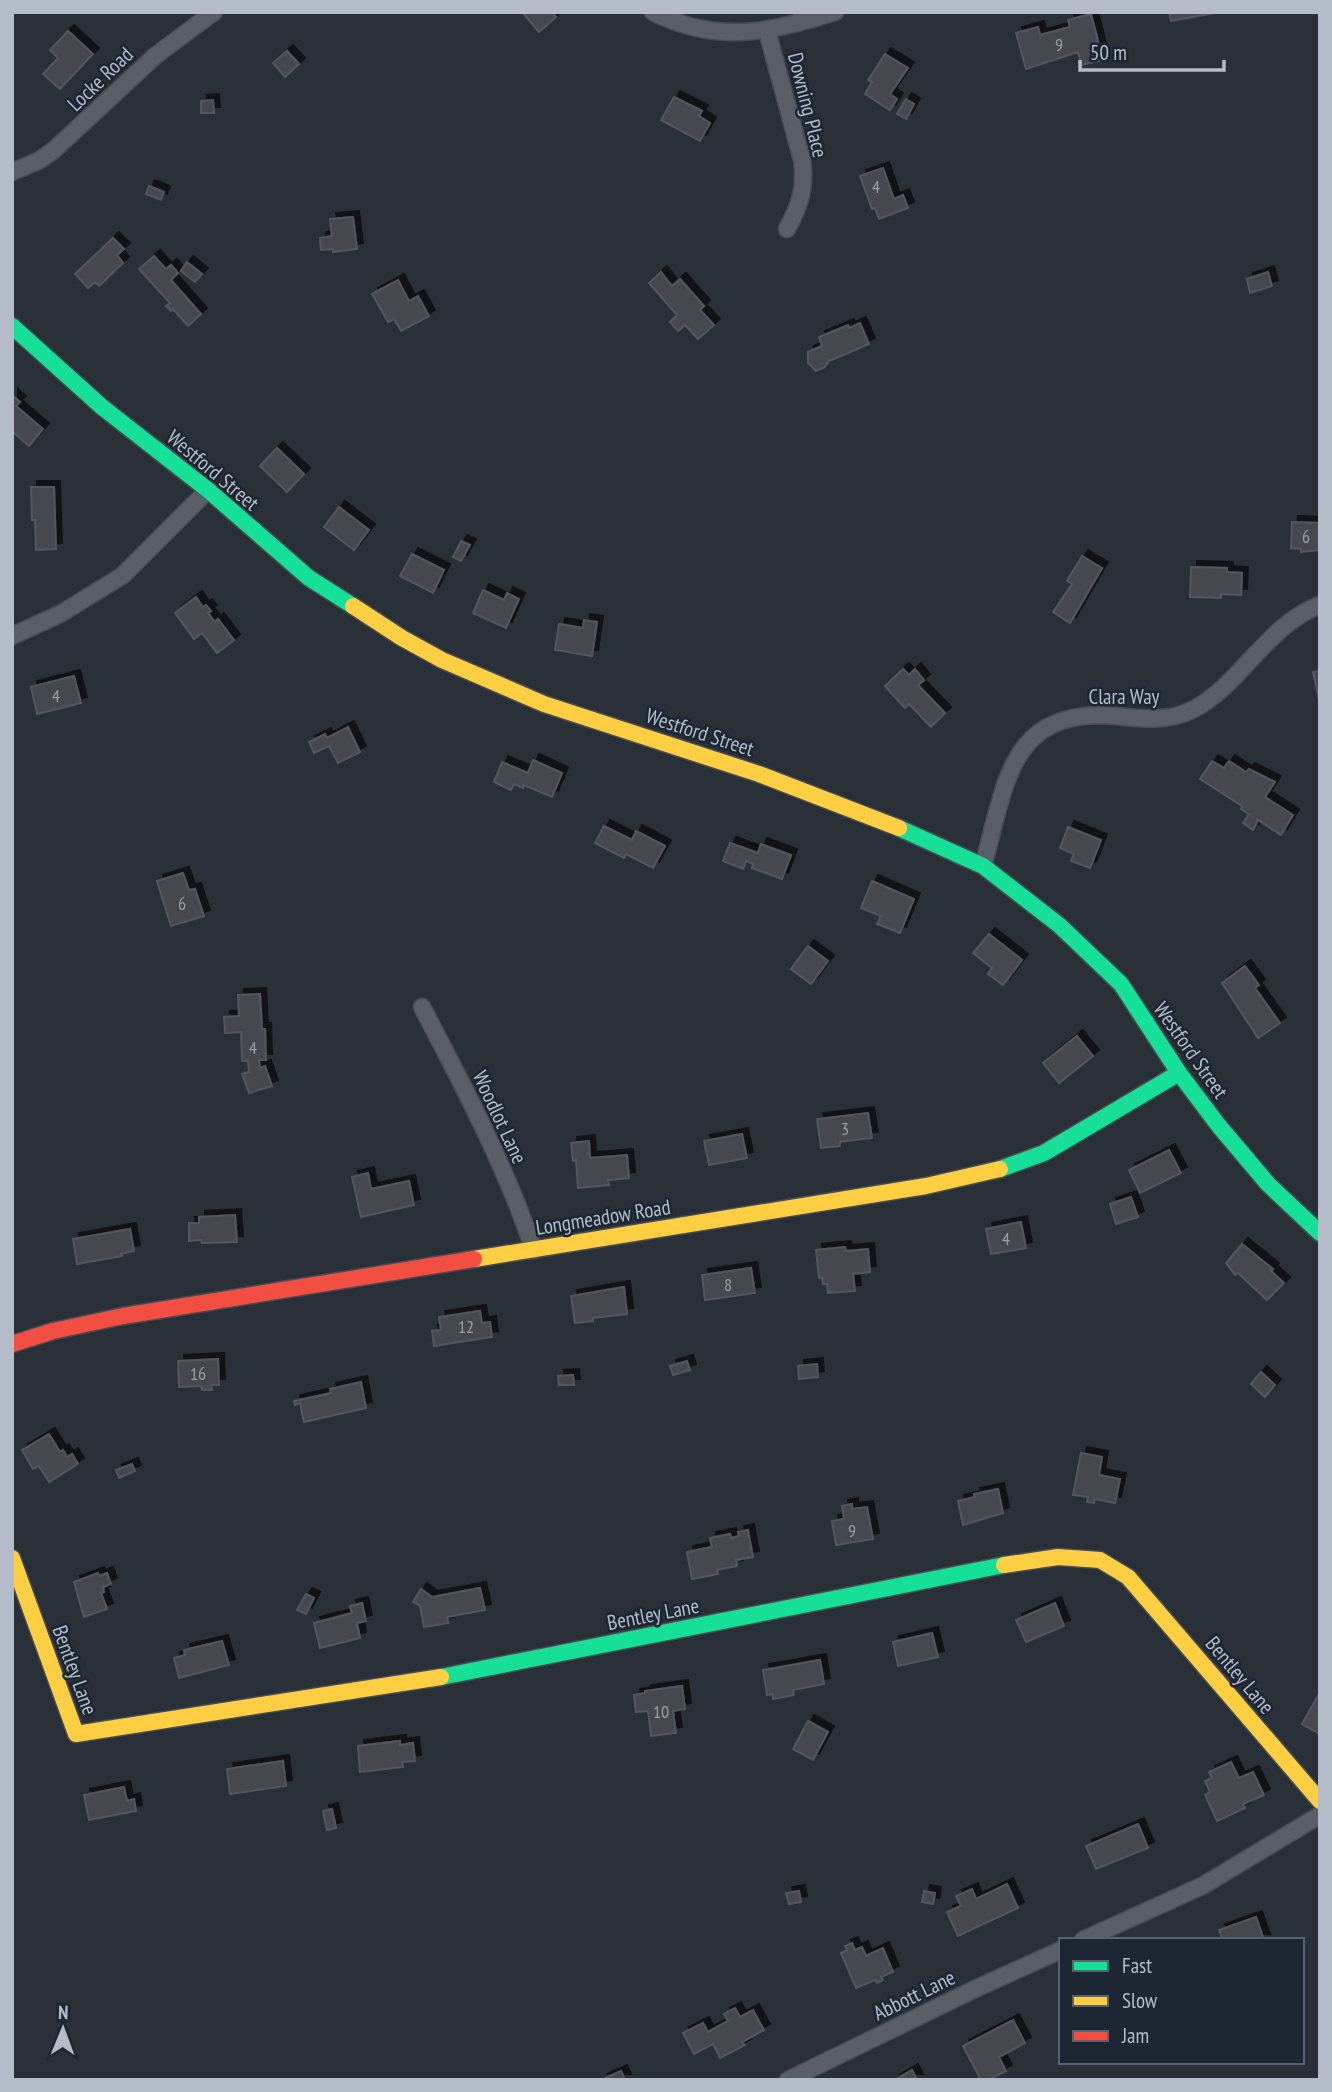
<svg xmlns="http://www.w3.org/2000/svg" width="1332" height="2092" viewBox="0 0 1332 2092" font-family="'PT Sans Narrow',sans-serif">
<defs>
<filter id="shadow"><feDropShadow dx="6" dy="-6" stdDeviation="0" flood-color="#0009"/></filter>
</defs>
<rect width="100%" height="100%" fill="#2a3038"/>
<g fill="#444950" stroke="#52575f" stroke-width="2" filter="url(#shadow)">
<polygon points="522,12 552,12 556,17 539,32"/>
<polygon points="1169,12 1213,12 1214,13 1171,21"/>
<polygon points="1091,14 1103,60 1081,65 1078,52 1026,69 1016,33 1038,27 1040,35 1070,27 1068,20"/>
<polygon points="68,31 93,54 60,89 43,74 58,58 50,50"/>
<polygon points="287,51 299,64 285,77 273,63"/>
<polygon points="885,54 908,68 890,94 897,99 890,110 865,94 872,82 868,80"/>
<polygon points="674,97 702,111 699,116 710,123 700,141 661,120"/>
<polygon points="906,99 914,104 906,119 897,114"/>
<polygon points="213,100 214,113 201,113 201,101"/>
<polygon points="883,168 894,199 903,195 908,208 879,219 875,208 872,209 860,176"/>
<polygon points="149,186 164,192 161,200 146,194"/>
<polygon points="353,217 357,249 333,252 333,249 321,250 320,238 332,236 330,219"/>
<polygon points="113,238 124,249 117,255 123,263 99,286 95,282 88,288 75,274"/>
<polygon points="154,256 166,269 171,265 178,273 171,280 201,314 188,326 173,309 171,311 166,306 170,303 139,269"/>
<polygon points="187,262 202,274 195,282 181,271"/>
<polygon points="661,272 672,286 680,279 704,306 700,310 714,325 698,339 685,325 678,331 670,322 677,315 649,283"/>
<polygon points="1268,272 1272,286 1250,293 1247,279"/>
<polygon points="398,280 409,301 418,296 429,316 401,331 394,319 388,322 372,294"/>
<polygon points="860,323 869,344 829,361 825,367 816,371 808,363 808,352 822,346 819,337 848,325 849,328"/>
<polygon points="12,395 20,402 16,406 43,429 29,446 12,431"/>
<polygon points="277,448 304,474 287,492 260,466"/>
<polygon points="31,487 54,487 56,549 36,550 35,520 32,520"/>
<polygon points="339,507 369,530 354,550 324,527"/>
<polygon points="1292,522 1320,523 1320,550 1301,552 1301,549 1291,548"/>
<polygon points="461,541 470,545 461,561 453,557"/>
<polygon points="412,554 444,570 433,593 400,576"/>
<polygon points="1082,556 1102,568 1070,623 1053,612 1072,584 1067,581"/>
<polygon points="1191,567 1227,568 1227,572 1242,573 1241,595 1221,594 1221,598 1190,597"/>
<polygon points="483,590 504,600 507,593 519,599 506,628 473,613"/>
<polygon points="196,597 203,607 206,605 211,611 208,613 215,622 218,619 234,640 217,653 202,633 194,639 175,613"/>
<polygon points="584,620 597,622 592,656 555,650 559,624 583,628"/>
<polygon points="903,669 909,675 915,669 924,680 918,685 945,713 931,727 909,704 905,708 885,686"/>
<polygon points="1320,671 1320,704 1313,672"/>
<polygon points="74,676 81,703 37,714 31,687"/>
<polygon points="348,727 360,752 338,763 329,746 314,753 309,742 325,734 327,738"/>
<polygon points="533,760 562,773 552,797 524,785 523,788 514,784 511,790 494,782 502,762 528,773"/>
<polygon points="1212,761 1224,768 1229,761 1246,772 1249,769 1275,782 1265,797 1293,815 1281,835 1258,820 1253,830 1243,823 1249,814 1241,809 1242,806 1200,779"/>
<polygon points="604,826 632,840 636,831 665,846 653,868 626,854 624,858 595,843"/>
<polygon points="1068,827 1101,840 1090,868 1071,861 1074,854 1060,848"/>
<polygon points="730,843 758,853 761,844 791,855 782,879 752,868 753,864 746,861 743,869 723,861"/>
<polygon points="183,873 189,890 195,889 204,916 171,926 157,881"/>
<polygon points="872,881 914,899 900,933 877,924 881,916 861,908"/>
<polygon points="989,934 1022,960 1003,985 988,974 992,968 973,953"/>
<polygon points="808,946 828,961 811,984 791,969"/>
<polygon points="1245,966 1259,985 1255,988 1280,1023 1258,1038 1222,983"/>
<polygon points="260,994 262,1029 265,1029 266,1060 259,1060 260,1068 265,1066 272,1086 249,1093 242,1074 249,1072 248,1061 242,1061 241,1032 225,1033 224,1017 239,1016 238,995"/>
<polygon points="1077,1036 1093,1056 1059,1083 1043,1063"/>
<polygon points="868,1113 872,1138 840,1142 840,1146 821,1148 817,1119"/>
<polygon points="742,1134 747,1158 709,1165 704,1141"/>
<polygon points="589,1141 590,1158 627,1155 629,1178 608,1180 609,1185 578,1188 576,1160 573,1161 571,1143"/>
<polygon points="1169,1150 1181,1173 1140,1193 1129,1170"/>
<polygon points="368,1173 371,1189 409,1181 414,1205 361,1217 352,1177"/>
<polygon points="1131,1197 1138,1217 1116,1224 1110,1204"/>
<polygon points="235,1215 237,1242 202,1243 201,1240 189,1241 189,1223 199,1223 199,1217"/>
<polygon points="1021,1222 1026,1248 991,1254 986,1229"/>
<polygon points="130,1229 134,1251 121,1254 122,1256 77,1264 73,1239"/>
<polygon points="1242,1244 1273,1269 1271,1271 1284,1283 1267,1300 1238,1273 1235,1275 1226,1263"/>
<polygon points="845,1247 846,1251 868,1249 870,1272 853,1274 855,1291 828,1293 827,1284 823,1284 822,1277 819,1278 816,1250"/>
<polygon points="751,1268 755,1293 705,1300 702,1275"/>
<polygon points="624,1287 627,1314 593,1318 593,1321 575,1323 571,1296"/>
<polygon points="480,1311 482,1323 490,1322 492,1337 434,1346 432,1331 441,1330 439,1317"/>
<polygon points="218,1359 219,1385 211,1385 212,1390 202,1390 201,1386 179,1387 178,1361"/>
<polygon points="687,1361 690,1370 673,1375 670,1366"/>
<polygon points="817,1364 818,1377 799,1379 798,1366"/>
<polygon points="1261,1372 1275,1385 1265,1397 1251,1384"/>
<polygon points="573,1375 574,1385 559,1385 558,1376"/>
<polygon points="361,1382 366,1408 304,1422 300,1403 295,1405 294,1401 331,1393 330,1389"/>
<polygon points="49,1434 60,1452 63,1450 67,1457 72,1454 78,1464 49,1482 39,1466 33,1469 22,1450"/>
<polygon points="1081,1453 1102,1457 1099,1475 1120,1479 1115,1503 1095,1499 1094,1503 1087,1502 1088,1497 1073,1495"/>
<polygon points="132,1464 135,1471 119,1478 116,1470"/>
<polygon points="998,1489 1003,1513 963,1525 958,1501 975,1497 974,1494"/>
<polygon points="852,1504 852,1509 867,1507 873,1539 836,1545 832,1521 844,1519 842,1506"/>
<polygon points="748,1530 753,1557 736,1560 737,1566 717,1570 718,1574 692,1579 687,1552 712,1547 710,1538 730,1534 731,1538 739,1536 738,1532"/>
<polygon points="98,1573 99,1576 107,1573 111,1584 103,1587 104,1592 101,1593 107,1609 84,1617 74,1582"/>
<polygon points="480,1588 485,1610 447,1617 448,1623 424,1627 420,1606 413,1602 421,1589 432,1597"/>
<polygon points="306,1594 314,1598 306,1614 297,1610"/>
<polygon points="362,1603 366,1621 357,1623 360,1638 320,1648 314,1623 352,1613 350,1606"/>
<polygon points="1055,1603 1064,1626 1026,1642 1016,1620"/>
<polygon points="932,1633 938,1657 898,1666 893,1642"/>
<polygon points="222,1641 229,1665 179,1678 174,1658 185,1655 184,1650"/>
<polygon points="820,1660 824,1684 793,1690 794,1695 773,1699 773,1694 767,1695 763,1670"/>
<polygon points="682,1686 685,1709 673,1711 676,1733 651,1736 648,1711 636,1712 634,1695 645,1693 645,1691"/>
<polygon points="1320,1692 1320,1734 1302,1724"/>
<polygon points="808,1721 828,1732 813,1760 793,1749"/>
<polygon points="400,1741 400,1745 413,1743 415,1761 402,1762 403,1767 360,1772 358,1746"/>
<polygon points="283,1761 286,1786 230,1794 227,1769"/>
<polygon points="1231,1762 1239,1778 1253,1772 1264,1795 1243,1804 1245,1808 1217,1821 1205,1795 1210,1792 1205,1781 1212,1778 1209,1772"/>
<polygon points="124,1787 127,1801 134,1799 136,1811 89,1820 84,1795"/>
<polygon points="332,1809 336,1828 327,1830 323,1811"/>
<polygon points="1138,1824 1148,1848 1096,1869 1086,1846"/>
<polygon points="1007,1884 1018,1908 958,1936 947,1912 961,1906 956,1896 972,1889 976,1899"/>
<polygon points="799,1891 801,1902 789,1904 786,1893"/>
<polygon points="924,1891 935,1893 933,1904 922,1902"/>
<polygon points="1256,1917 1264,1940 1223,1940 1219,1930"/>
<polygon points="852,1943 855,1950 862,1947 866,1956 883,1948 893,1972 881,1977 883,1980 877,1983 875,1980 856,1988 841,1953 847,1950 845,1946"/>
<polygon points="735,2008 740,2017 753,2010 764,2030 742,2042 745,2045 720,2058 713,2044 694,2054 683,2033 703,2023 708,2032 728,2021 724,2014"/>
<polygon points="1013,2020 1025,2043 999,2057 1006,2071 988,2080 981,2080 963,2046"/>
<polygon points="912,2070 917,2080 895,2080"/>
<polygon points="621,2071 625,2080 601,2080"/>
</g>
<g fill="none" stroke-linecap="round" stroke-linejoin="round">
<defs>
<g id="street">
<path d="M653,12c63,32 117,21 182,0"/>
<path d="M767,31l35,129c4,28 -2,45 -15,69"/>
<polyline points="12,172 40,160 54,150 155,56 214,12"/>
<polyline points="12,636 60,614 122,576 208,490"/>
<path d="M983,866c23,-81 25,-159 133,-150 26,3 54,6 78,-7 48,-26 73,-84 126,-104"/>
<path d="M422,1007c41,78 83,158 112,243"/>
<polyline points="1083,1940 1204,1885 1320,1815"/>
<polyline points="788,2080 977,1988 1061,1950"/>
</g>
<g id="fast">
<polyline points="12,326 102,407 208,490 309,578 353,606"/>
<polyline points="899,828 983,866 1059,925 1121,984 1179,1073 1219,1126 1268,1184 1320,1233"/>
<polyline points="1000,1169 1044,1153 1179,1073"/>
<polyline points="441,1677 1004,1565"/>
</g>
<g id="slow">
<polyline points="353,606 402,638 442,660 544,704 759,774 899,828"/>
<polyline points="474,1259 926,1186 1000,1169"/>
<polyline points="12,1558 76,1734 441,1677"/>
<polyline points="1004,1565 1058,1557 1100,1560 1128,1577 1320,1801"/>
</g>
<polyline id="jam" points="12,1344 53,1331 123,1316 474,1259"/>
</defs>
<use href="#street" stroke="#484c53" stroke-width="19"/>
<use href="#fast" stroke="#484c53" stroke-width="19"/>
<use href="#slow" stroke="#484c53" stroke-width="19"/>
<use href="#jam" stroke="#484c53" stroke-width="19"/>
<use href="#street" stroke="#5a5e66" stroke-width="16"/>
<use href="#fast" stroke="#16e098" stroke-width="16"/>
<use href="#slow" stroke="#ffcf43" stroke-width="16"/>
<use href="#jam" stroke="#f24e42" stroke-width="16"/>
</g>
<g text-anchor="middle" dominant-baseline="central" stroke-width="5" stroke-linejoin="round" paint-order="stroke">
<g font-size="18" fill="#989fab">
<text x="1059" y="44">9</text>
<text x="876" y="186">4</text>
<text x="1306" y="536">6</text>
<text x="56" y="695">4</text>
<text x="182" y="903">6</text>
<text x="253" y="1047">4</text>
<text x="845" y="1128">3</text>
<text x="1006" y="1238">4</text>
<text x="728" y="1284">8</text>
<text x="466" y="1326">12</text>
<text x="198" y="1373">16</text>
<text x="852" y="1530">9</text>
<text x="661" y="1711">10</text>
</g>
<g font-size="21" fill="#b4bcc9" stroke="#1d2633">
<text transform="translate(100 79) rotate(-44)">Locke Road</text>
<text transform="translate(808 105) rotate(76)">Downing Place</text>
<text transform="translate(213 470) rotate(40)">Westford Street</text>
<text x="1124" y="696">Clara Way</text>
<text transform="translate(700 732) rotate(18)">Westford Street</text>
<text transform="translate(1191 1050) rotate(55)">Westford Street</text>
<text transform="translate(500 1117) rotate(65)">Woodlot Lane</text>
<text transform="translate(603 1217) rotate(-9)">Longmeadow Road</text>
<text transform="translate(653 1614) rotate(-11)">Bentley Lane</text>
<text transform="translate(75 1670) rotate(70)">Bentley Lane</text>
<text transform="translate(1240 1675) rotate(50)">Bentley Lane</text>
<text transform="translate(914 1995) rotate(-26)">Abbott Lane</text>
</g>
</g>
<rect width="1332" height="2092" fill="none" stroke="#b4bcc9" stroke-width="28"/>
<rect x="1059" y="1938" width="245" height="126" fill="#1d2633" stroke="#59626f" stroke-width="2"/>
<rect x="1073" y="1961" width="35" height="10" fill="#16e098" stroke="#59626f" stroke-width="2"/>
<text x="1122" y="1973" font-size="21" fill="#b4bcc9">Fast</text>
<rect x="1073" y="1996" width="35" height="10" fill="#ffcf43" stroke="#59626f" stroke-width="2"/>
<text x="1122" y="2008" font-size="21" fill="#b4bcc9">Slow</text>
<rect x="1073" y="2031" width="35" height="10" fill="#f24e42" stroke="#59626f" stroke-width="2"/>
<text x="1122" y="2043" font-size="21" fill="#b4bcc9">Jam</text>
<g transform="translate(63 2029) rotate(1)" stroke="#1d2633" stroke-width="5" paint-order="stroke">
<path d="M0-5L12 26L0 18L-12 26Z" fill="#b4bcc9"/>
<text y="-10" font-size="19" font-weight="bold" text-anchor="middle" fill="#b4bcc9">N</text>
</g>
<path d="M1080 60v10h144v-10" fill="none" stroke="#b4bcc9" stroke-width="3.5"/>
<text x="1090" y="60" font-size="21" fill="#b4bcc9" stroke="#1d2633" stroke-width="5" paint-order="stroke">50 m</text>
</svg>
